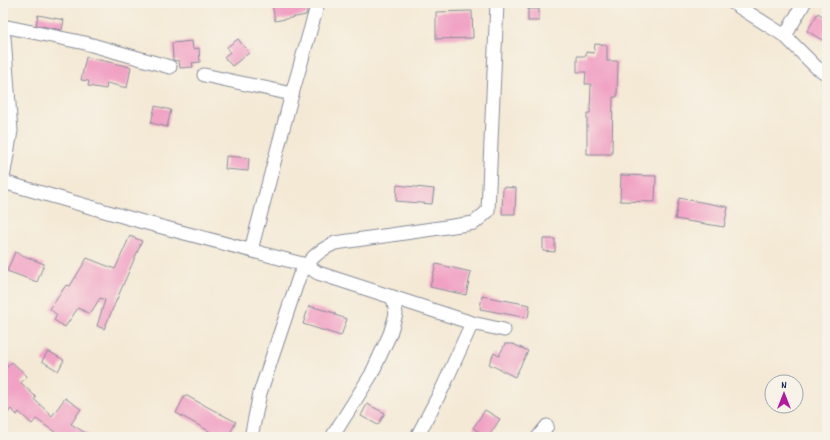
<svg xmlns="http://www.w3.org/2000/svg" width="830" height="440" viewBox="0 0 830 440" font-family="Dekko,sans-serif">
<rect width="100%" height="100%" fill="#f7f3e8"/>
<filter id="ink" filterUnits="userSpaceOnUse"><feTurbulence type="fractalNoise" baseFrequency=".025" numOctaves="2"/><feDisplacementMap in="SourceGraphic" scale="8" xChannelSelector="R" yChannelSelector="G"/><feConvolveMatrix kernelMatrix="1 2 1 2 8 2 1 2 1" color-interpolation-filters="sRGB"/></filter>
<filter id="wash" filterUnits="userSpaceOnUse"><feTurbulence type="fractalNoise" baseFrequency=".012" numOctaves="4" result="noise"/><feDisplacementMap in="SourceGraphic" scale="16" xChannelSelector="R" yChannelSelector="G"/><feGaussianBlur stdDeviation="0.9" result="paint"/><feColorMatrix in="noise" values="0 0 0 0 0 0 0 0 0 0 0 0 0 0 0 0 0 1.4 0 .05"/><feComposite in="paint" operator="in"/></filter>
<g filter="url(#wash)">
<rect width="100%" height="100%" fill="#f4e9d5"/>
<g id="blocks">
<g fill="#f1a2c4">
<polygon points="272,3 306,3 307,11 306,15 275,21"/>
<rect x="528" y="9" width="11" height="12"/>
<polygon points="472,11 473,38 436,39 436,12"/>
<polygon points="818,13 827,19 827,43 807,31"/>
<polygon points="38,15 64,20 62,30 36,25"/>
<polygon points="238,39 249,53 232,66 224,57 230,52 227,47"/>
<polygon points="192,41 193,49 199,48 200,62 192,63 193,67 180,68 179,61 173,60 172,43"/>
<polygon points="595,44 607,45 607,61 618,61 617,97 613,97 612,154 587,154 587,113 590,113 591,84 585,84 586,72 577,72 577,56 586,56 586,52 594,53"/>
<polygon points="86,57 131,67 127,88 107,83 106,89 88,86 89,81 81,80"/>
<polygon points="155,106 171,110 167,127 151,123"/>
<polygon points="226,156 249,158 248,171 225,169"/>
<polygon points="621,175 656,176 655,202 620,201"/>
<polygon points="397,185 434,189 432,204 396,201"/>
<polygon points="503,187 516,188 515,214 502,214"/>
<polygon points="679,198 728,207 724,227 675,219"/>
<polygon points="130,236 142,241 104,329 97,326 105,300 100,298 90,314 78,308 65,327 54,320 57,315 50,309 66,285 70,286 87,258 115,269"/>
<polygon points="543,239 555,239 555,252 543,251"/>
<polygon points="15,252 44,264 37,282 7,271"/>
<polygon points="436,264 471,272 466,295 430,287"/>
<polygon points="482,296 530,305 528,318 480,309"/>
<polygon points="309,306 335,313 335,315 347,319 341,336 303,324"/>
<polygon points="505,344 513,344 528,351 515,377 489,364 494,353 499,356"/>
<polygon points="48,351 64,360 58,371 42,361"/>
<polygon points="12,362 27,376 21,383 36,397 34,399 52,416 65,398 81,409 71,424 92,437 62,437 36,419 32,424 19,412 17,415 11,409 3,418 3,371"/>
<polygon points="185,395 236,422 228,437 220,437 176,413"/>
<polygon points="367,404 385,413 378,425 361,416"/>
<polygon points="485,410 500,419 488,437 473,428"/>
</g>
</g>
</g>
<g filter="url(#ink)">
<use href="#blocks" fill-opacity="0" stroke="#888c9a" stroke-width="1"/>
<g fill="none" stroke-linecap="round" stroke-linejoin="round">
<defs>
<g id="street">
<polyline points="733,3 785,36 816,67 827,74"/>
<polyline points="3,26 85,43 170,67"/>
<polyline points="785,36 804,3"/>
<polyline points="204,75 292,94"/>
<polyline points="3,178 11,131 4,37"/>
<polyline points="3,182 143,222 306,265 318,273 472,323 504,330"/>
<polyline points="251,250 292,94 318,3"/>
<path d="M251,437l9,-44 39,-116c11,-18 17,-25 36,-34l139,-20 14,-12 9,-208"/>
<polyline points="332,437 371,375 390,334 396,314 393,297"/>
<polyline points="417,437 443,387 472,323"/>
<polyline points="538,437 547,426"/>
</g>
</defs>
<use href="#street" stroke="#888c9a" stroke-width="15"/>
<use href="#street" stroke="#fff" stroke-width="13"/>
</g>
</g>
<rect width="830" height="440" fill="none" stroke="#f7f3e8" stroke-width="16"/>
<g transform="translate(784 394)"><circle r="19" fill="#f7f3e8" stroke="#9fa5b1"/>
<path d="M0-3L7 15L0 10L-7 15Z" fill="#b5179e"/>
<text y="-6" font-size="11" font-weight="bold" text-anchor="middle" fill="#1b2f5e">N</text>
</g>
</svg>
